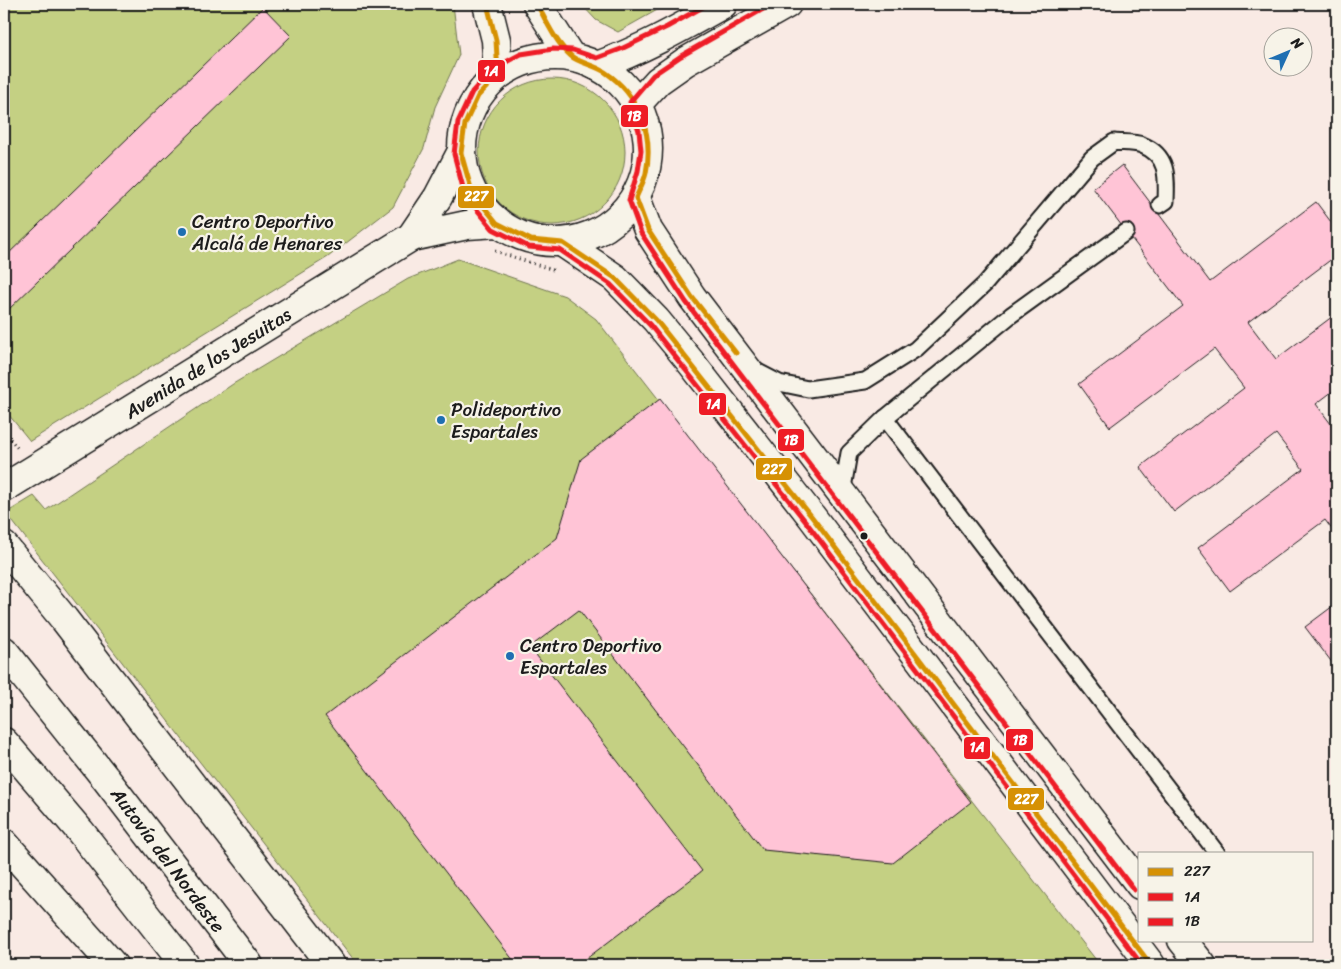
<svg xmlns="http://www.w3.org/2000/svg" width="1341" height="969" viewBox="0 0 1341 969" font-family="Sriracha,sans-serif">
<rect width="100%" height="100%" fill="#f9eae4"/>
<filter id="ink" filterUnits="userSpaceOnUse"><feTurbulence type="fractalNoise" baseFrequency=".02" numOctaves="2"/><feDisplacementMap in="SourceGraphic" scale="10" xChannelSelector="R" yChannelSelector="G"/><feConvolveMatrix kernelMatrix="1 2 1 2 8 2 1 2 1" color-interpolation-filters="sRGB"/></filter>
<g filter="url(#ink)">
<g fill="#c4d083" stroke="#707650">
<polygon points="4,4 453,4 459,55 435,107 424,148 393,207 328,257 30,441 4,409"/>
<polygon points="581,4 668,4 618,32 596,20"/>
<circle cx="552" cy="152" r="73"/>
<polygon points="458,259 565,296 596,319 1100,965 358,965 6,513 34,496 46,510 233,384 408,279"/>
</g>
<g fill="#ffc4d6" stroke="#1c1c1c">
<polygon points="263,7 291,36 8,310 4,306 4,258"/>
<polygon points="1122,165 1210,282 1316,202 1337,230 1337,255 1248,322 1276,359 1337,313 1337,388 1316,404 1337,432 1337,536 1325,520 1230,591 1198,548 1303,469 1276,434 1174,512 1140,467 1244,388 1214,349 1110,427 1079,384 1183,306 1093,188"/>
<polygon points="660,399 971,802 893,863 763,850 579,610 530,647 702,871 578,965 517,965 325,716 557,538 581,459"/>
<polygon points="1337,603 1337,669 1305,627"/>
</g>
<g fill="none" stroke-linecap="round" stroke-linejoin="round">
<defs>
<g id="service">
<path d="M754,370l25,13 29,6 57,-8 51,-32 69,-65 107,-126 22,-16c8,1 20,0 28,3 26,10 25,31 24,56l-6,4"/>
<polyline points="885,418 1217,853"/>
<polyline points="842,494 849,453 885,418 1011,315 1126,232"/>
</g>
<g id="minor">
<path d="M597,66c45,-16 85,-39 126,-62"/>
<polyline points="637,104 658,81 685,62 787,4"/>
</g>
<g id="tertiary">
<polyline points="487,4 496,40 498,75"/>
<polyline points="537,4 571,57"/>
<circle cx="555" cy="149" r="93"/>
<polyline points="636,198 648,230 692,297 1140,885"/>
<polyline points="411,237 438,197 461,153"/>
<polyline points="563,243 615,278 656,320 689,360 812,517 1151,965"/>
<polyline points="4,488 411,237 467,225 497,223"/>
<polyline points="1182,940 1202,965"/>
</g>
<g id="trunk">
<polyline points="4,546 64,619 331,965"/>
<polyline points="4,843 113,965"/>
</g>
<g id="motorway">
<polyline points="4,651 106,779 249,965"/>
<polyline points="4,742 80,831 185,965"/>
</g>
</defs>
<use href="#service" stroke="#1c1c1c" stroke-width="19"/>
<use href="#minor" stroke="#1c1c1c" stroke-width="31"/>
<use href="#tertiary" stroke="#1c1c1c" stroke-width="31"/>
<use href="#trunk" stroke="#1c1c1c" stroke-width="31"/>
<use href="#motorway" stroke="#1c1c1c" stroke-width="31"/>
<g stroke="#1c1c1c" stroke-width="3" stroke-dasharray="1 4" stroke-linecap="butt">
<polyline points="495,251 553,270"/>
<polyline points="4,431 19,450"/>
</g>
<use href="#service" stroke="#f7f3e8" stroke-width="15"/>
<use href="#minor" stroke="#f7f3e8" stroke-width="28"/>
<use href="#tertiary" stroke="#f7f3e8" stroke-width="28"/>
<use href="#trunk" stroke="#f7f3e8" stroke-width="28"/>
<use href="#motorway" stroke="#f7f3e8" stroke-width="28"/>
<defs>
<g id="bus-1">
<polyline points="487,4 496,40 498,75 478,96 465,124 461,153 472,192 497,223 531,240 563,243 615,278 656,320 812,517 1151,965"/>
<path d="M537,4c9,17 19,39 34,52 8,7 24,9 34,16 34,23 49,62 41,101 -2,9 -7,17 -10,25l12,32 44,67 44,56"/>
</g>
<polyline id="bus-2" points="708,4 667,27 621,49 597,58 573,50 553,49 521,54 493,69 472,92 458,122 454,154 465,195 493,229 529,247 560,250 610,284 650,325 806,522 1142,965"/>
<polyline id="bus-3" points="772,4 681,56 653,75 630,102 639,131 641,151 638,171 629,200 641,233 686,302 1134,890"/>
</defs>
<use href="#bus-1" stroke="#f7f3e8" stroke-width="9"/>
<use href="#bus-2" stroke="#f7f3e8" stroke-width="9"/>
<use href="#bus-3" stroke="#f7f3e8" stroke-width="9"/>
<use href="#bus-1" stroke="#d69104" stroke-width="5"/>
<use href="#bus-2" stroke="#ee1c25" stroke-width="5"/>
<use href="#bus-3" stroke="#ee1c25" stroke-width="5"/>
</g>
</g>
<g fill="#1f6fb2" stroke="#f7f3e8" stroke-width="2">
<circle cx="182" cy="232" r="5"/>
<circle cx="441" cy="420" r="5"/>
<circle cx="510" cy="656" r="5"/>
</g>
<circle fill="#1c1c1c" stroke="#f7f3e8" stroke-width="2" cx="864" cy="536" r="4.5"/>
<g text-anchor="middle" dominant-baseline="central" stroke-width="4.5" stroke-linejoin="round" paint-order="stroke">
<g font-size="19" fill="#1c1c1c" stroke="#f7f3e8" text-anchor="start">
<text x="192" y="221">Centro Deportivo<tspan x="192" dy="22">Alcalá de Henares</tspan></text>
<text x="451" y="409">Polideportivo<tspan x="451" dy="22">Espartales</tspan></text>
<text x="520" y="645">Centro Deportivo<tspan x="520" dy="22">Espartales</tspan></text>
</g>
<g font-size="19" fill="#1c1c1c" stroke="#f7f3e8">
<text transform="translate(208 363) rotate(-32)">Avenida de los Jesuitas</text>
<text transform="translate(168 860) rotate(53)">Autovía del Nordeste</text>
</g>
</g>
<g stroke="#f7f3e8" stroke-width="2">
<rect x="477" y="59" width="29" height="24" rx="5" fill="#ee1c25"/>
<rect x="620" y="104" width="29" height="24" rx="5" fill="#ee1c25"/>
<rect x="457" y="185" width="38" height="24" rx="5" fill="#d69104"/>
<rect x="698" y="392" width="29" height="24" rx="5" fill="#ee1c25"/>
<rect x="777" y="428" width="28" height="24" rx="5" fill="#ee1c25"/>
<rect x="755" y="457" width="38" height="24" rx="5" fill="#d69104"/>
<rect x="1005" y="728" width="29" height="24" rx="5" fill="#ee1c25"/>
<rect x="963" y="736" width="28" height="24" rx="5" fill="#ee1c25"/>
<rect x="1007" y="787" width="38" height="24" rx="5" fill="#d69104"/>
</g>
<g font-size="14" text-anchor="middle" font-weight="bold" fill="#fff">
<text x="491" y="76">1A</text>
<text x="634" y="121">1B</text>
<text x="476" y="201">227</text>
<text x="713" y="409">1A</text>
<text x="791" y="445">1B</text>
<text x="774" y="474">227</text>
<text x="1020" y="745">1B</text>
<text x="977" y="752">1A</text>
<text x="1026" y="804">227</text>
</g>
<rect width="1341" height="969" fill="none" stroke="#f7f3e8" stroke-width="20"/>
<rect x="10" y="10" width="1321" height="949" fill="none" stroke="#1c1c1c" stroke-width="2" filter="url(#ink)"/>
<rect x="1138" y="852" width="175" height="90" fill="#f7f3e8" stroke="#9f9d96"/>
<rect x="1148" y="868" width="25" height="8" fill="#d69104" stroke="#9f9d96"/>
<text x="1184" y="876" font-size="15" fill="#1c1c1c">227</text>
<rect x="1148" y="893" width="25" height="8" fill="#ee1c25" stroke="#9f9d96"/>
<text x="1184" y="902" font-size="15" fill="#1c1c1c">1A</text>
<rect x="1148" y="918" width="25" height="8" fill="#ee1c25" stroke="#9f9d96"/>
<text x="1184" y="926" font-size="15" fill="#1c1c1c">1B</text>
<g transform="translate(1288 52) rotate(46)"><circle r="24" fill="#f7f3e8" stroke="#9f9d96"/>
<path d="M0-4L9 19L0 12L-9 19Z" fill="#1f6fb2"/>
<text y="-8" font-size="14" font-weight="bold" text-anchor="middle" fill="#1c1c1c">N</text>
</g>
</svg>
